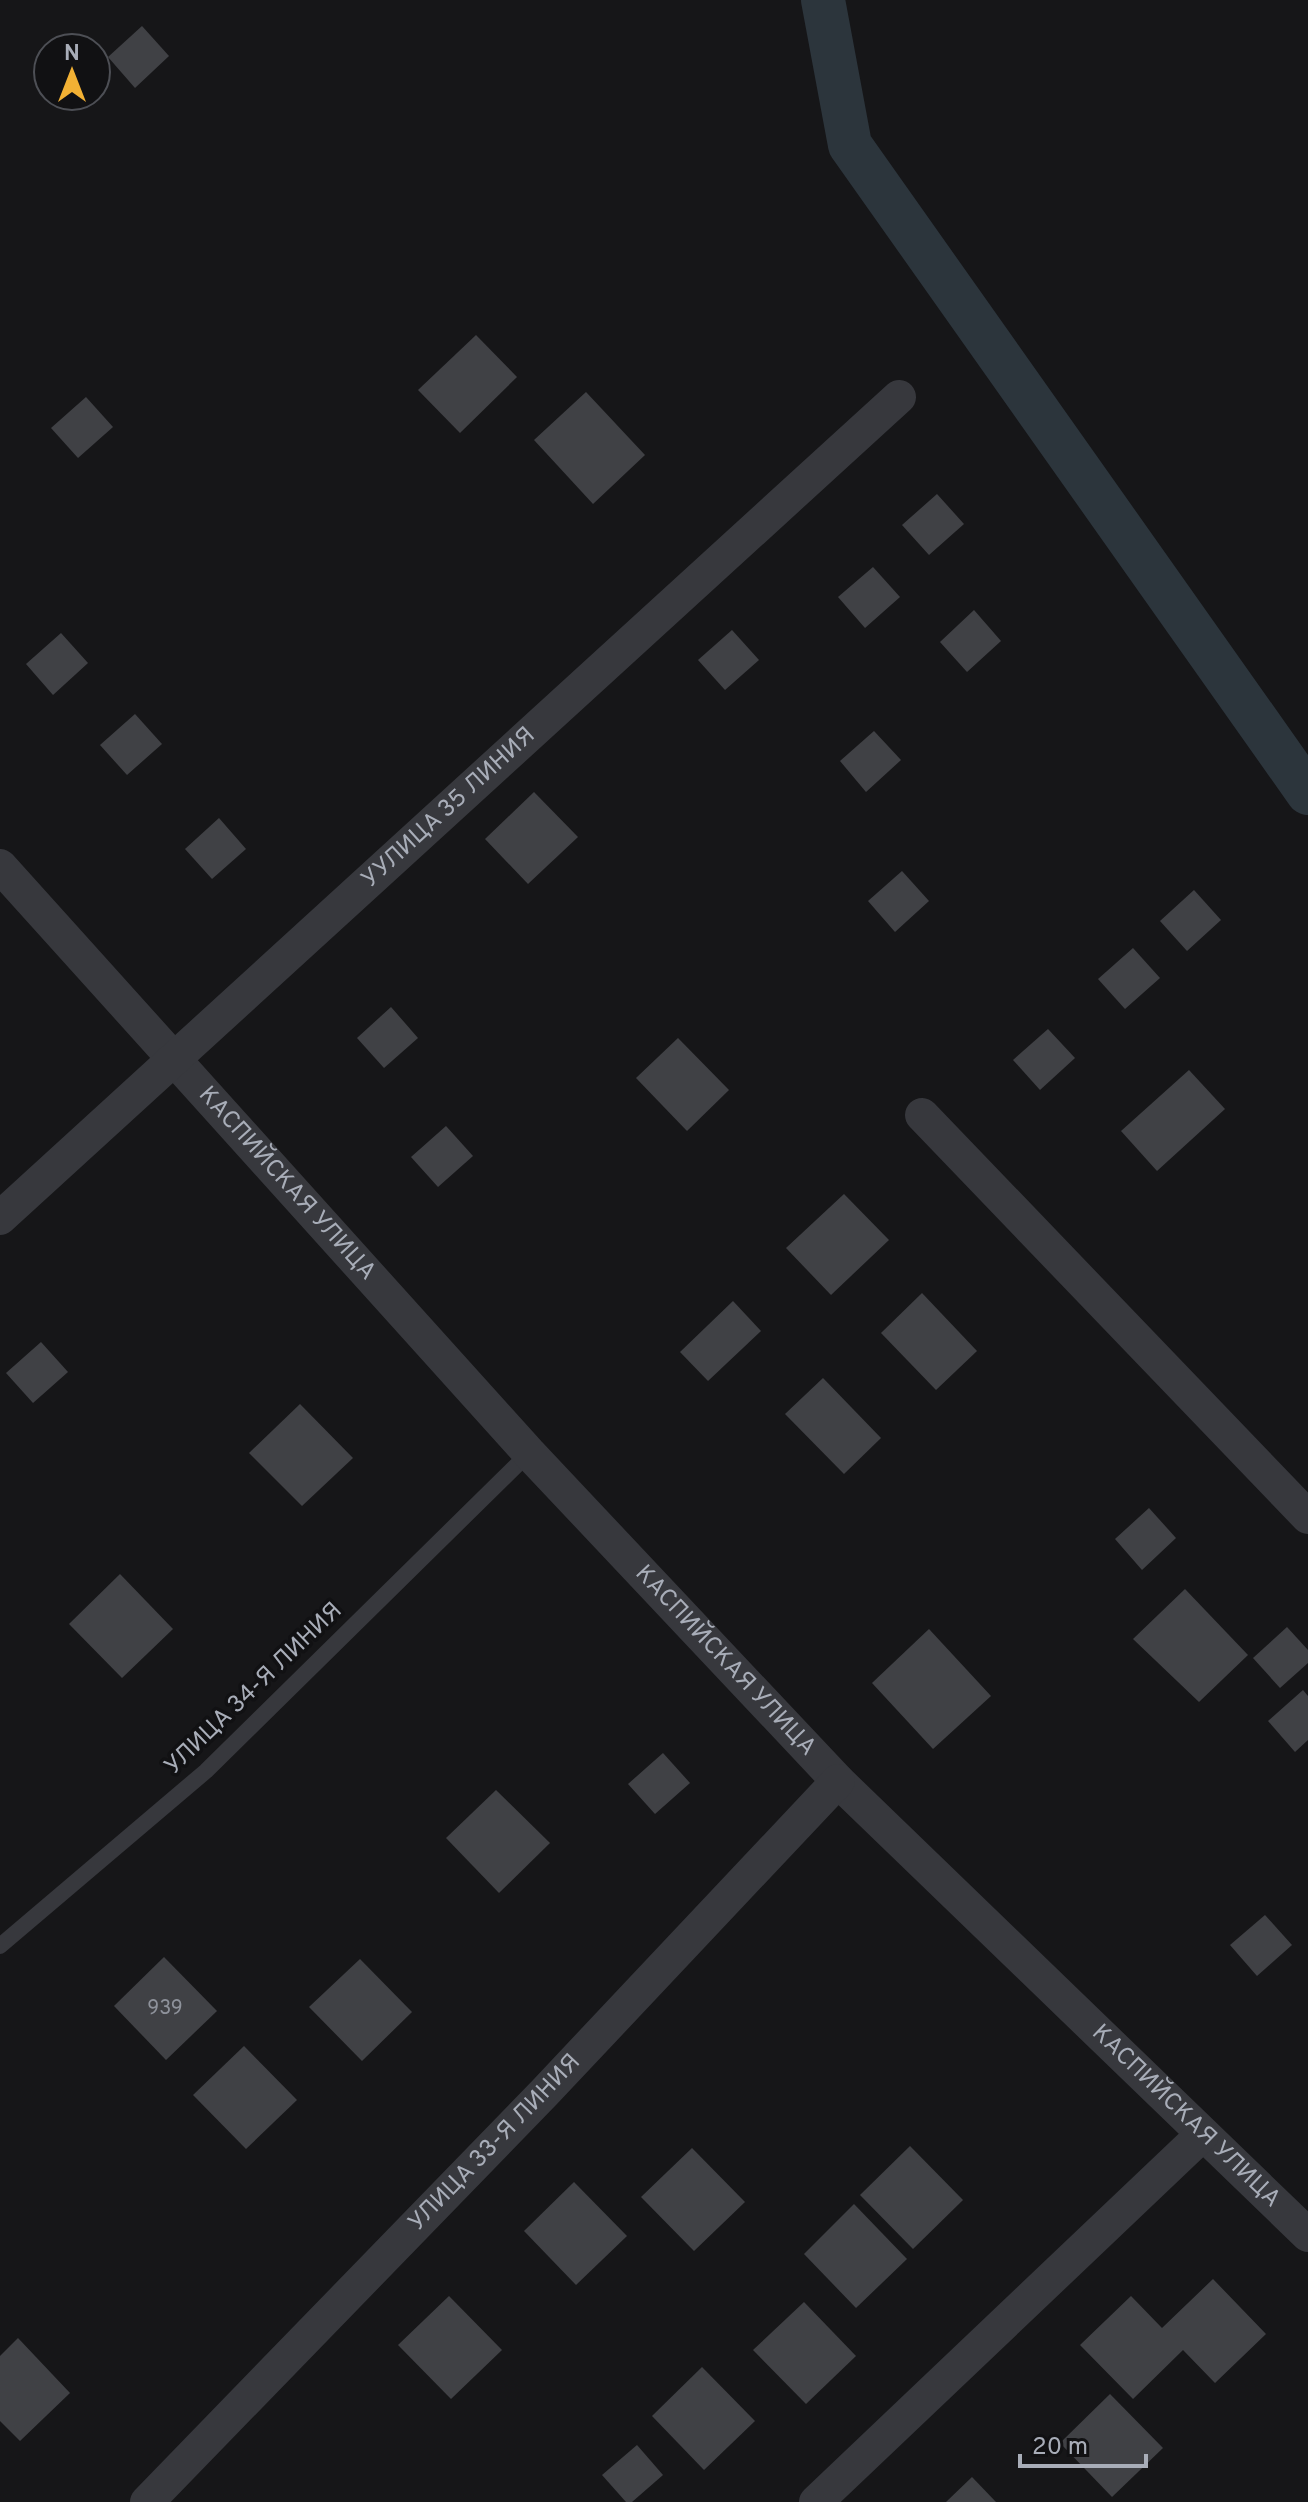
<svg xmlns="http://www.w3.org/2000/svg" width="1308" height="2502" viewBox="0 0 1308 2502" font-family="Overpass,sans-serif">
<rect width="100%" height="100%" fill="#161618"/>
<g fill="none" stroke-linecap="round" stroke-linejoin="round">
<polyline stroke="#2c353c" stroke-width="44" points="823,0 850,145 1308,793"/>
</g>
<g fill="#404145">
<polygon points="142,26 169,56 135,88 108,57"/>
<polygon points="476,335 517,377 460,433 418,390"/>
<polygon points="586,392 645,455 593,504 534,440"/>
<polygon points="86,397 113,427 78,458 51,428"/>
<polygon points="937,494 964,524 929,555 902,525"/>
<polygon points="873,567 900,597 865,628 838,597"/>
<polygon points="974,610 1001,641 967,672 940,642"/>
<polygon points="732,630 759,660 725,690 698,660"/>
<polygon points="61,633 88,663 53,695 26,664"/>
<polygon points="135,714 162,744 127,775 100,745"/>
<polygon points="874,731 901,760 866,792 840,761"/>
<polygon points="534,792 578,837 528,884 485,839"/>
<polygon points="219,818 246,849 212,879 185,849"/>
<polygon points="902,871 929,901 895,932 868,901"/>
<polygon points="1194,890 1221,920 1187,951 1160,921"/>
<polygon points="1133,948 1160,978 1125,1009 1098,979"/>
<polygon points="391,1007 418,1038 384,1068 357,1038"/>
<polygon points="1048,1029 1075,1058 1040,1090 1013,1060"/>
<polygon points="678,1038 729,1090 687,1131 636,1078"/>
<polygon points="1189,1070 1225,1109 1157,1171 1121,1131"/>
<polygon points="446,1126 473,1156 438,1187 411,1157"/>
<polygon points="844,1194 889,1240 831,1295 786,1248"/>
<polygon points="922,1293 977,1351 936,1390 881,1333"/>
<polygon points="733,1301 761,1331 708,1381 680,1352"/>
<polygon points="41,1342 68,1372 33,1403 6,1373"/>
<polygon points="823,1378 881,1438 844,1474 785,1414"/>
<polygon points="300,1404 353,1458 302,1506 249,1453"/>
<polygon points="1149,1508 1176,1538 1142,1570 1115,1539"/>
<polygon points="120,1574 173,1629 122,1678 69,1624"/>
<polygon points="1185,1589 1248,1655 1199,1702 1133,1639"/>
<polygon points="1287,1627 1308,1650 1308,1663 1280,1688 1253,1658"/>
<polygon points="929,1629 991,1696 933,1749 872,1683"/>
<polygon points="1303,1690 1308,1696 1308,1740 1295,1752 1268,1721"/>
<polygon points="663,1753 690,1783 655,1814 628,1784"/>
<polygon points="496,1790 550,1843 499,1893 446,1838"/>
<polygon points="1265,1915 1292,1945 1257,1976 1230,1945"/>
<polygon points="164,1957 217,2011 166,2060 114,2006"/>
<polygon points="360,1959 412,2012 362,2061 309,2007"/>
<polygon points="244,2046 297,2100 246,2149 193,2095"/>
<polygon points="910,2146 963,2200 913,2249 860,2195"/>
<polygon points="692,2148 745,2202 694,2251 641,2197"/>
<polygon points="574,2182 627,2236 576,2285 524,2231"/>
<polygon points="854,2204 907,2259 856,2308 804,2254"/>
<polygon points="1213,2279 1266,2334 1215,2383 1183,2350 1133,2399 1080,2345 1131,2296 1162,2328"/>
<polygon points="449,2296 502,2350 451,2399 398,2345"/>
<polygon points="804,2302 856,2356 806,2404 753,2350"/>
<polygon points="18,2338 70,2393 20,2441 0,2421 0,2356"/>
<polygon points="702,2367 755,2421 704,2470 652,2416"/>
<polygon points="1110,2394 1163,2448 1112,2497 1060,2443"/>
<polygon points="637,2445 663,2475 632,2502 626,2502 602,2475"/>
<polygon points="972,2477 996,2502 946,2502"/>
</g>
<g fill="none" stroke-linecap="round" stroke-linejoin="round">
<polyline stroke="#37383d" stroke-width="16" points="0,1946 206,1771 529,1453"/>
<g stroke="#37383d" stroke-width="34">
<path id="s1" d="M0,866l529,587 309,328 470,454"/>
<polyline points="922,1115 1308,1517"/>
<path id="s2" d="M0,1218l899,-821"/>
<path id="s3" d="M147,2502l398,-410 293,-311"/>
<polyline points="816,2502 1202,2135"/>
</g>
</g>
<g text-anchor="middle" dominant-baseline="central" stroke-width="7" stroke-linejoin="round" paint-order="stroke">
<g font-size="20" fill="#8e929b">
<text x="165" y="2009">939</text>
</g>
<g font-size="24" fill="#a8adb8" stroke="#111113">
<text stroke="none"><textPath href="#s2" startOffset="608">УУЛИЦА 35 ЛИНИЯ</textPath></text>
<text stroke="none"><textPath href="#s1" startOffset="428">КАСПИЙСКАЯ УЛИЦА</textPath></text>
<text stroke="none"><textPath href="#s1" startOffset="1076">КАСПИЙСКАЯ УЛИЦА</textPath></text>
<text transform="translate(254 1689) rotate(-44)">УЛИЦА 34-Я ЛИНИЯ</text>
<text stroke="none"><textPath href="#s1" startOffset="1724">КАСПИЙСКАЯ УЛИЦА</textPath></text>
<text stroke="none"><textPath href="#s3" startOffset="500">УЛИЦА 33-Я ЛИНИЯ</textPath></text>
</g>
</g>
<g transform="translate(72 72)"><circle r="38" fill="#111113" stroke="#4d4f55" stroke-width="2"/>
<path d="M0-6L14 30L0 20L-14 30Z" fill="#f2b134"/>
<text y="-12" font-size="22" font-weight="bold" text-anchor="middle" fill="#a8adb8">N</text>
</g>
<path d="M1020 2454v12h126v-12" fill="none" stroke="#a8adb8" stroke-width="4"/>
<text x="1032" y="2454" font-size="24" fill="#a8adb8" stroke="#111113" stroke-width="6" paint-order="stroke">20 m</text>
</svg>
